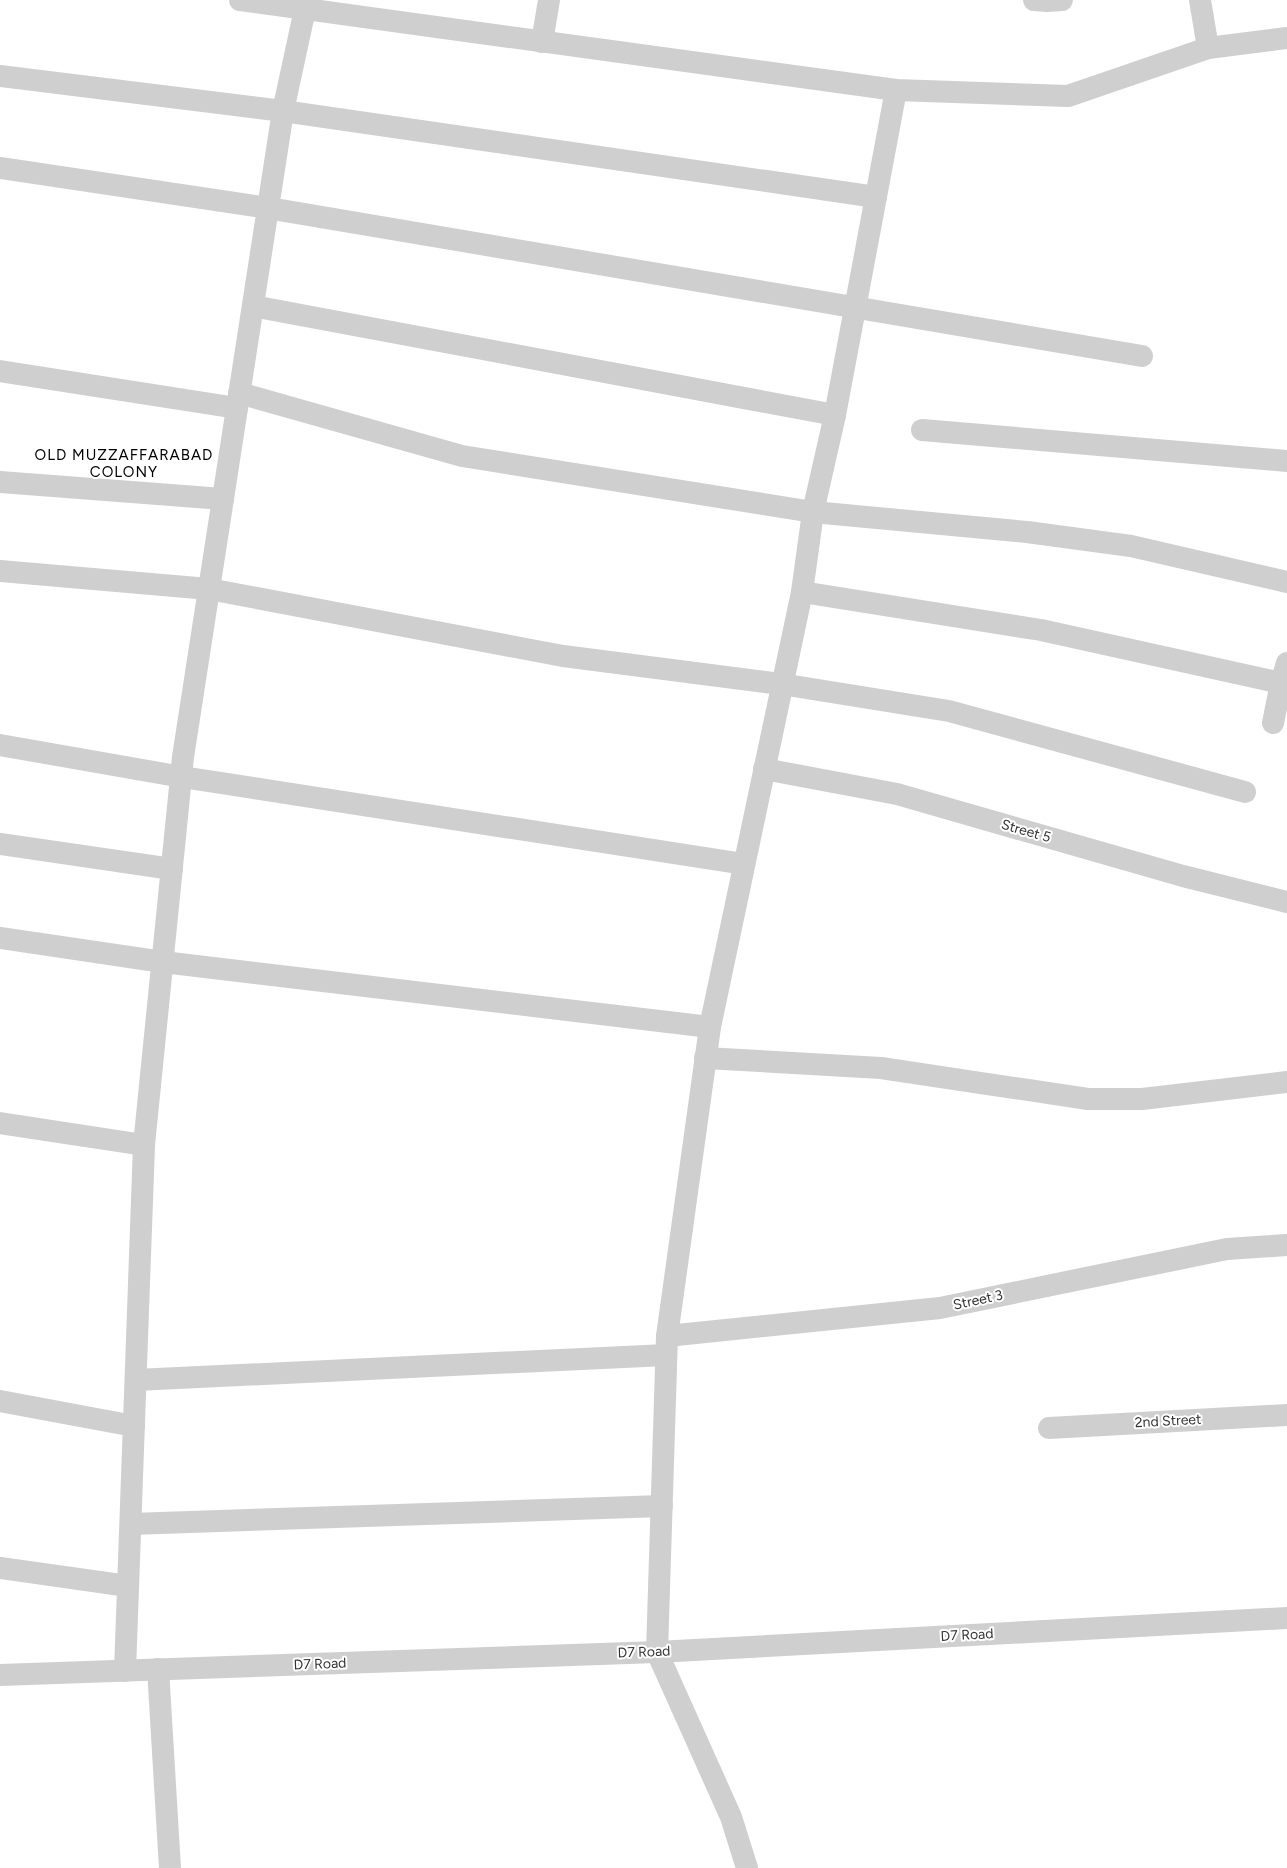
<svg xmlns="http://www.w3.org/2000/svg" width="1287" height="1868" viewBox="0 0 1287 1868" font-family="Figtree,sans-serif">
<rect width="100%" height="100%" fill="#fff"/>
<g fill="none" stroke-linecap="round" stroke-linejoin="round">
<g stroke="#cfcfcf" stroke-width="22">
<polyline points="240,0 896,90 1068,96 1208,48 1287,38"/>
<polyline points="1034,0 1047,1 1062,0"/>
<polyline points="1200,0 1208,48"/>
<polyline points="542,42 549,0"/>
<polyline points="0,76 283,111 876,197"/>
<polyline points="0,168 268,208 1142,356"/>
<polyline points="253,306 835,415"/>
<polyline points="0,371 237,408"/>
<polyline points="239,393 462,456 813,512 1027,532 1131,546 1287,582"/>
<polyline points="922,430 1287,461"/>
<polyline points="0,482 223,499"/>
<polyline points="0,571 209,589 563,656 781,684 949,711 1245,792"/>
<polyline points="802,592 1041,630 1281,683"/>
<polyline points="1273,723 1281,683 1287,663"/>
<polyline points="0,745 182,777 744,864"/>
<polyline points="764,769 897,794 1183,876 1287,902"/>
<polyline points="0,844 172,869"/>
<polyline points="0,938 163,962 710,1027"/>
<polyline points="705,1058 881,1068 1088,1099 1142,1099 1287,1082"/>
<polyline points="0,1123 144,1145"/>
<polyline points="667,1336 940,1308 1227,1249 1287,1245"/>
<polyline points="136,1380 666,1355"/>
<polyline points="0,1401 134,1426"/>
<polyline points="1049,1428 1287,1415"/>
<polyline points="131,1524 662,1506"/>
<polyline points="0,1568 128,1586"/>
<polyline points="158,1669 170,1868"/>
<polyline points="125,1671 144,1145 183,757 283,111 307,0"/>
<polyline points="0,1675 657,1652 1287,1618"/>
<polyline points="747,1868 731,1817 657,1652 667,1336 710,1027 802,592 813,512 835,415 896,90"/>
</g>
</g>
<g text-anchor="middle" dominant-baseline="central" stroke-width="4" stroke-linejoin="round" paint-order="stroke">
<g font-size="14" fill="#323232" stroke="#fff">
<text transform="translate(1026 831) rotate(16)">Street 5</text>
<text transform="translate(978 1300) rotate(-12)">Street 3</text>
<text transform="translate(1168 1421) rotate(-3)">2nd Street</text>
<text transform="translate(967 1635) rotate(-3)">D7 Road</text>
<text transform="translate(644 1652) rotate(-2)">D7 Road</text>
<text transform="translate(320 1664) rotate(-2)">D7 Road</text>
</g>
<g font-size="15" letter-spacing="1" fill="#000" stroke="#fff">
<text x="124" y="455">OLD MUZZAFFARABAD<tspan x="124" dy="17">COLONY</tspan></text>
</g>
</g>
</svg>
